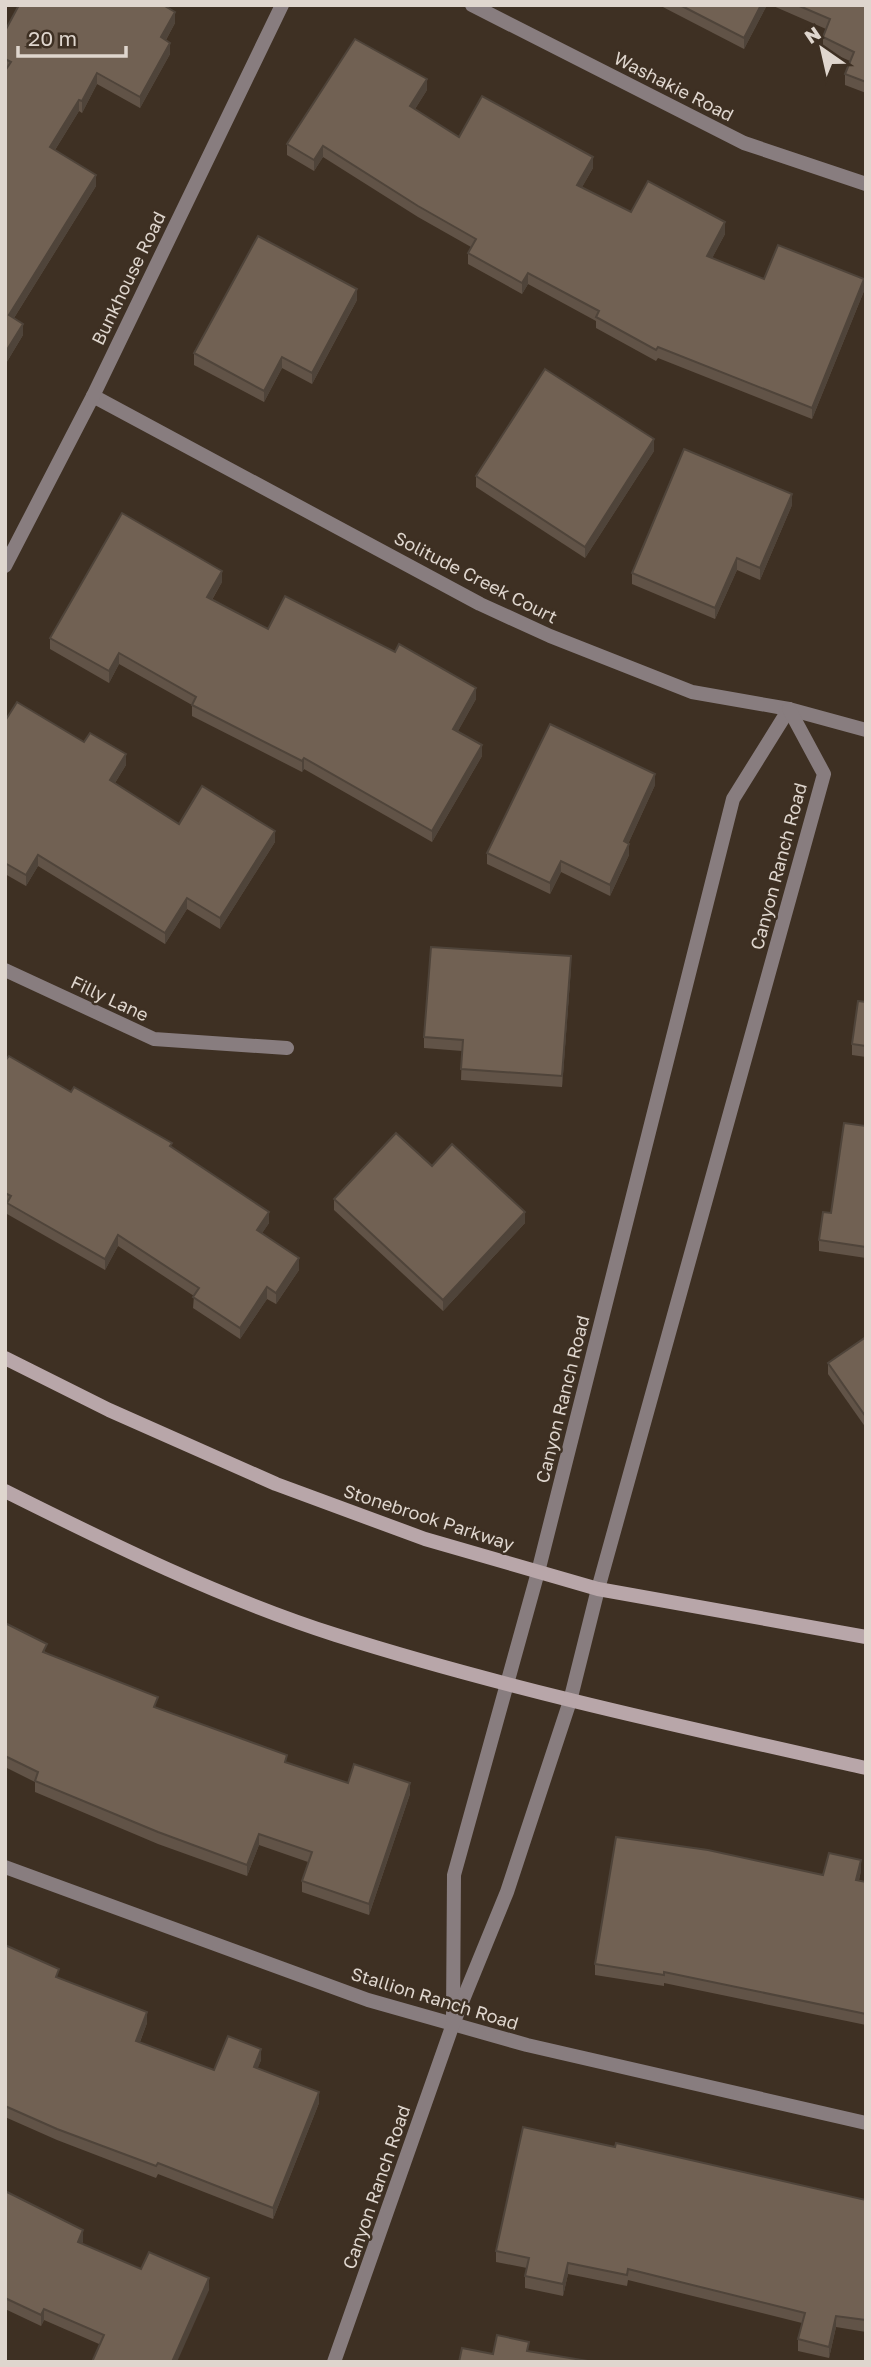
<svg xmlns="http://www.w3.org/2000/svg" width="871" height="2367" viewBox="0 0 871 2367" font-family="'Golos Text',sans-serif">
<rect width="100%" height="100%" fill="#3e3023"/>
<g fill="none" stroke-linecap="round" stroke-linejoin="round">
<g stroke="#887d7f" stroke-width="14">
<polyline points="472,5 744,143 866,184"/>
<polyline points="93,396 480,604 550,636 692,692 789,709 866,730"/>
<polyline points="5,566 93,396 282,5"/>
<polyline points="5,970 154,1039 287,1048"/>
<polyline points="5,1867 368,2000 527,2045 866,2123"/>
<polyline points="453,2016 454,1875 538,1572 733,799 789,709"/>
<polyline points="334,2362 453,2024 507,1892 570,1701 598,1589 824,774 789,709"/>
</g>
<g stroke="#b8a6a9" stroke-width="14">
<polyline points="5,1358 109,1410 276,1484 425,1539 598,1589 866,1637"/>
<path d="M5,1491c106,53 218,108 331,144 174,55 352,93 530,133"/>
</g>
</g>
<g fill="#615347">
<polygon points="659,5 767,5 744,49"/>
<polygon points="771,5 866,5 866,93 845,85 845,74 850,61 823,49 823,37 826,29"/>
<polygon points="175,23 166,40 170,54 140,108 97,84 82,113 79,111 55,150 96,186 14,318 23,335 5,365 5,31"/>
<polygon points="427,90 415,109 459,137 593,168 582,187 631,212 725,234 712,258 764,279 864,291 812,419 658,358 656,361 596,328 596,321 528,284 522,294 468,264 468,253 471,247 418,217 323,157 314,171 287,155 287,144"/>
<polygon points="357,300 312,384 282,368 264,402 194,365 194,353"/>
<polygon points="654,451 585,558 476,487 476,476"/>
<polygon points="792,505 760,580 737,570 715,619 632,584 632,573"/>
<polygon points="222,582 212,600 268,629 476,699 458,731 482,756 432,842 304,769 302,772 192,716 192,705 119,664 109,683 50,649 50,638"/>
<polygon points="5,721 84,742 126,765 115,783 179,824 275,842 220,929 187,909 165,944 38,866 26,886 5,874"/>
<polygon points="655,785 628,844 629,855 610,896 561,872 550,894 487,864 487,853"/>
<polygon points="571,967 562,1087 461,1080 462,1051 424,1048 424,1037"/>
<polygon points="866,1002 866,1057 852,1055 852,1044"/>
<polygon points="5,1061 71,1092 172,1148 269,1223 262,1233 299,1270 276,1304 267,1299 240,1339 193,1308 194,1296 118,1246 105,1270 7,1214 7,1205 5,1204"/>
<polygon points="866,1126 866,1258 819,1251 819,1240 831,1213"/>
<polygon points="432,1166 525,1223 443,1311 334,1210 334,1199"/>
<polygon points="866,1337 866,1428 828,1374 828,1363"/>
<polygon points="5,1623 47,1653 158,1708 287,1763 348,1783 410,1794 369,1915 302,1892 302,1881 308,1862 259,1845 247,1876 158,1844 35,1792 35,1782 5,1767"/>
<polygon points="861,1871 859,1880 866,1882 866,2025 664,1983 664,1986 595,1975 595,1964 823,1875"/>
<polygon points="5,1945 59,1978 147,2023 140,2042 214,2070 261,2060 257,2069 319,2103 273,2219 158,2174 156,2178 57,2140 5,2117"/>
<polygon points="5,2191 83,2241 82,2244 141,2269 209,2290 99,2344 44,2320 41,2326 5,2309"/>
<polygon points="866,2200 866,2332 836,2327 829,2358 798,2351 798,2339 802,2323 628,2280 627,2286 568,2274 563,2296 525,2288 525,2276 527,2268 496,2262 496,2251"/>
</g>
<g fill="#4f443a">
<polygon points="761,5 767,5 744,49 744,38"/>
<polygon points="175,12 175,23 161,49 161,37"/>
<polygon points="170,43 170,54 140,108 140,97"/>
<polygon points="97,73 97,84 82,113 82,101"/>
<polygon points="427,79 427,90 410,117 410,106"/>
<polygon points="79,100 79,111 50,158 50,147"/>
<polygon points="323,146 323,157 314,171 314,160"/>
<polygon points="593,157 593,168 577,196 577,185"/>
<polygon points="96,175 96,186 9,326 9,315"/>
<polygon points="725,222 725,234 707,268 707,256"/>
<polygon points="528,273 528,284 522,294 522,283"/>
<polygon points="864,279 864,291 812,419 812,408"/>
<polygon points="357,289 357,300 312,384 312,373"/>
<polygon points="23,324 23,335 5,365 5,353"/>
<polygon points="282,357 282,368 264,402 264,391"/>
<polygon points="654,439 654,451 585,558 585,547"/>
<polygon points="792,494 792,505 760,580 760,568"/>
<polygon points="737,558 737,570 715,619 715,608"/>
<polygon points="222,571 222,582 207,608 207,597"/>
<polygon points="119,653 119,664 109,683 109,671"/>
<polygon points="476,688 476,699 453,740 453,729"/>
<polygon points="482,745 482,756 432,842 432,831"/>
<polygon points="126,754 126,765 110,791 110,780"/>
<polygon points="304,758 304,769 302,772 302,761"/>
<polygon points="655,774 655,785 624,853 624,841"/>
<polygon points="275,831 275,842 220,929 220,918"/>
<polygon points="629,844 629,855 610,896 610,885"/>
<polygon points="38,855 38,866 26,886 26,875"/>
<polygon points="561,861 561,872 550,894 550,883"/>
<polygon points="187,898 187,909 165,944 165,933"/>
<polygon points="571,956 571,967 562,1087 562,1076"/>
<polygon points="269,1212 269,1223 257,1241 257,1230"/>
<polygon points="525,1212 525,1223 443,1311 443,1300"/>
<polygon points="118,1235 118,1246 105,1270 105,1259"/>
<polygon points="299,1258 299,1270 276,1304 276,1293"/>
<polygon points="267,1287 267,1299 240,1339 240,1328"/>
<polygon points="410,1783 410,1794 369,1915 369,1904"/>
<polygon points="259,1834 259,1845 247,1876 247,1865"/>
<polygon points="861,1860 861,1871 856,1891 856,1880"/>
<polygon points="147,2012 147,2023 136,2052 136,2041"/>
<polygon points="261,2049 261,2060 254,2078 254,2067"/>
<polygon points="319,2092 319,2103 273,2219 273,2208"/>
<polygon points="83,2230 83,2241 78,2253 78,2242"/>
<polygon points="568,2263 568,2274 563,2296 563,2284"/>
<polygon points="209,2278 209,2290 177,2362 172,2362"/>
<polygon points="44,2309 44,2320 41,2326 41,2315"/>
<polygon points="836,2316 836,2327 829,2358 829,2347"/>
</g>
<g fill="#716153" stroke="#4f443a" stroke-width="2">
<polygon points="19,5 163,5 175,12 161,37 170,43 140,97 97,73 82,101 79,100 50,147 96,175 9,315 23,324 5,353 5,71 11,62 5,59 5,31"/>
<polygon points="680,5 761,5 744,38"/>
<polygon points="797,5 866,5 866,82 845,74 854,52 823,37 830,19"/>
<polygon points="355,39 427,79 410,106 459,137 482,96 593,157 577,185 631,212 648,181 725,222 707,256 764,279 778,245 864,279 812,408 658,347 656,350 596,317 599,311 528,273 522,283 468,253 476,239 418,206 323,146 314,160 287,144"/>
<polygon points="258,236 357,289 312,373 282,357 264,391 194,353"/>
<polygon points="545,369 654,439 585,547 476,476"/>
<polygon points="684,449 792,494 760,568 737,558 715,608 632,573"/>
<polygon points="122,513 222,571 207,597 268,629 285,596 395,652 399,644 476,688 453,729 482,745 432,831 304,758 302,761 192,705 196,697 119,653 109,671 50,638"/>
<polygon points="17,702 84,742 90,733 126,754 110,780 179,824 202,786 275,831 220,918 187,898 165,933 38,855 26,875 5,863 5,721"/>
<polygon points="550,724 655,774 624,841 629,844 610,885 561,861 550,883 487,853"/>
<polygon points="431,947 571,956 562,1076 461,1069 463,1040 424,1037"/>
<polygon points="858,1001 866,1002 866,1046 852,1044"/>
<polygon points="9,1056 71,1092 74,1087 172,1143 170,1146 269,1212 257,1230 299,1258 276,1293 267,1287 240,1328 193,1297 199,1288 118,1235 105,1259 7,1203 11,1196 5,1193 5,1061"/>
<polygon points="844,1123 866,1126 866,1247 819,1240 823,1212 831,1213"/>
<polygon points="396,1133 432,1166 452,1144 525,1212 443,1300 334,1199"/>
<polygon points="866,1337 866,1417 828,1363"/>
<polygon points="5,1623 47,1644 43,1652 158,1697 154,1707 287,1755 285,1762 348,1783 354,1764 410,1783 369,1904 302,1881 312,1852 259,1834 247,1865 158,1832 35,1781 38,1772 5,1756"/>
<polygon points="616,1837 708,1850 823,1875 829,1853 861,1860 856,1880 866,1882 866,2014 664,1972 664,1975 595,1964"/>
<polygon points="5,1945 59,1969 56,1977 147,2012 136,2041 214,2070 228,2036 261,2049 254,2067 319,2092 273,2208 158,2163 156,2166 57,2129 5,2106"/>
<polygon points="523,2127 615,2147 616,2143 866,2200 866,2320 836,2316 829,2347 798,2339 805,2313 628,2269 627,2275 568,2263 563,2284 525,2276 529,2258 496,2251"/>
<polygon points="5,2191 83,2230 78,2242 141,2269 149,2252 209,2278 172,2362 92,2362 104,2335 44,2309 41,2315 5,2298"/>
<polygon points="497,2335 529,2342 527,2351 594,2362 459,2362 462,2348 493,2354"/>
</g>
<g text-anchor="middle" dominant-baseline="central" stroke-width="5" stroke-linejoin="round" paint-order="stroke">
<g font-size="18" fill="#dfd6ce" stroke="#3e3023">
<text transform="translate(674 86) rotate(27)">Washakie Road</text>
<text transform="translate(128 278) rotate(-64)">Bunkhouse Road</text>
<text transform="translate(476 577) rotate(27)">Solitude Creek Court</text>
<text transform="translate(778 866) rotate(-75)">Canyon Ranch Road</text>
<text transform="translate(110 998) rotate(25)">Filly Lane</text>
<text transform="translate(562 1399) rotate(-76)">Canyon Ranch Road</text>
<text transform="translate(429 1517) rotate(18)">Stonebrook Parkway</text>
<text transform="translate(435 1998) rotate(17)">Stallion Ranch Road</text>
<text transform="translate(376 2187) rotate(-71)">Canyon Ranch Road</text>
</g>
</g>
<rect width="871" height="2367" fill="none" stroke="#dfd6ce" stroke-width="14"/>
<g transform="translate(822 49) rotate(326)" stroke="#3e3023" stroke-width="5" paint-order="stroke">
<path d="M0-5L12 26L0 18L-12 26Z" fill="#dfd6ce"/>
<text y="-10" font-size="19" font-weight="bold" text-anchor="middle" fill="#dfd6ce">N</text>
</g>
<path d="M18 46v10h108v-10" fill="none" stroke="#dfd6ce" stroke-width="3.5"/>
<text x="28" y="46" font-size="21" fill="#dfd6ce" stroke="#3e3023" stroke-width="5" paint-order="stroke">20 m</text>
</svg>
